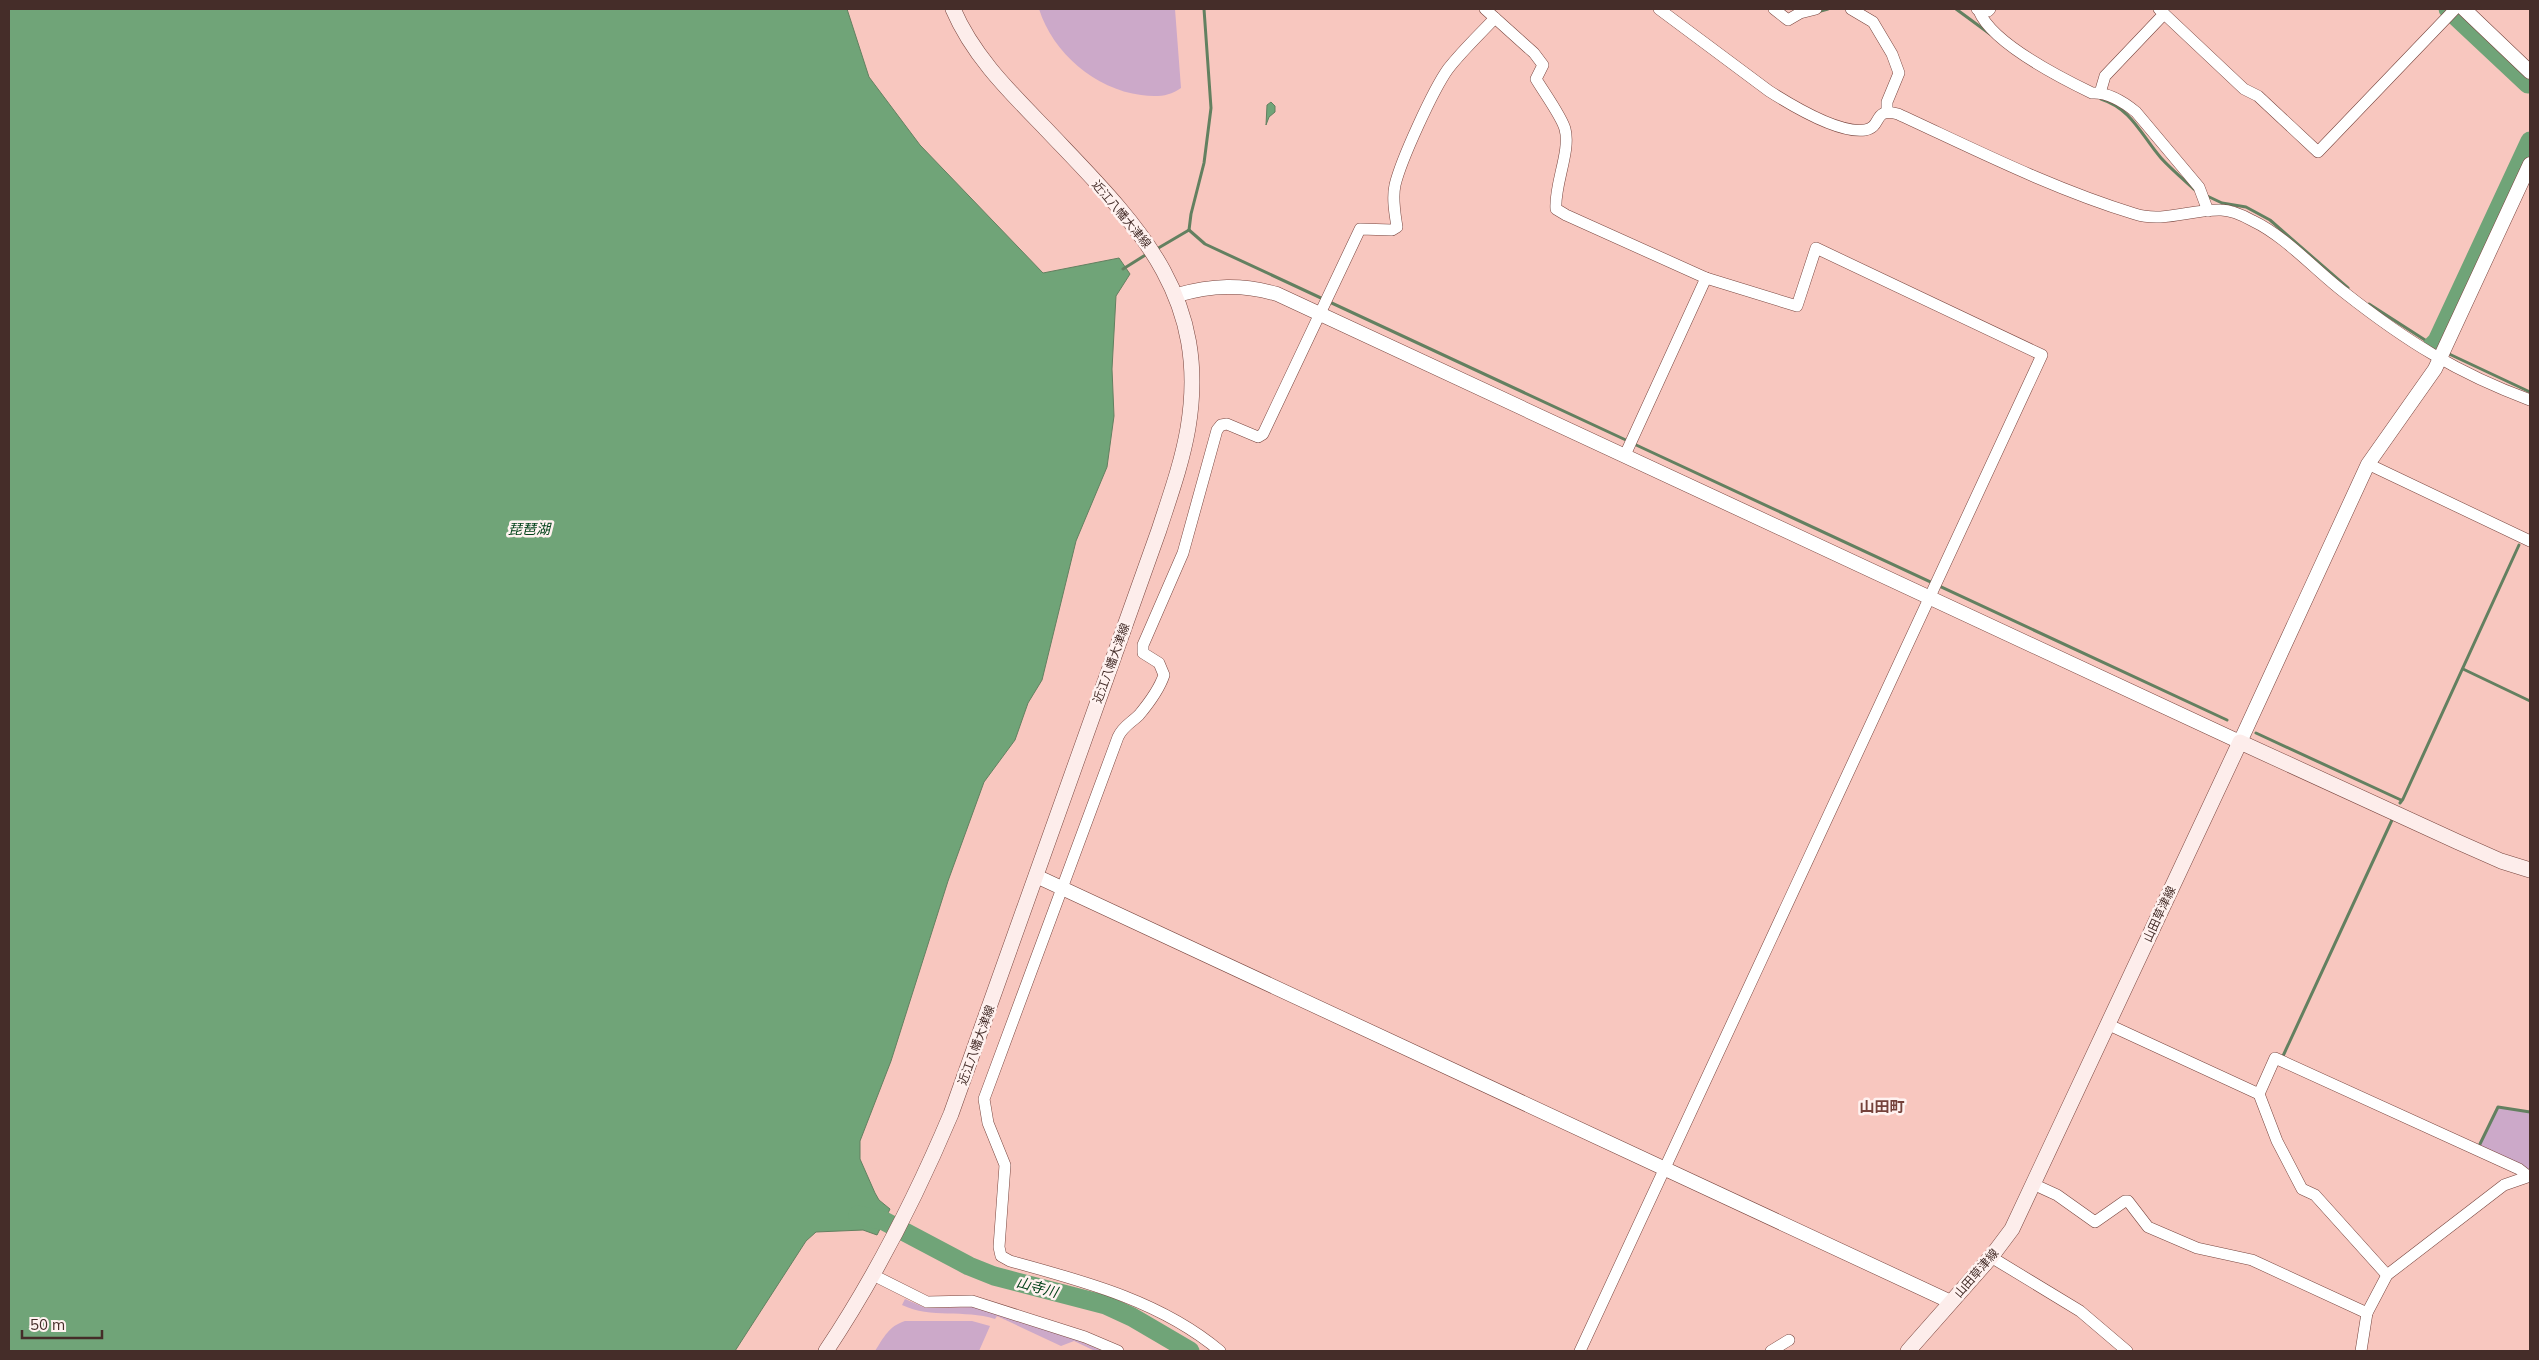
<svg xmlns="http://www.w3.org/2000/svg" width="2539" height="1360" viewBox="0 0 2539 1360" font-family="Mulish,'Noto Sans JP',sans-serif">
<rect width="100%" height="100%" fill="#f8c7bf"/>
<g fill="#cca9c9">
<path d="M1039,9h136l6,79c-12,9 -26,9 -40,7 -46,-6 -88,-42 -102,-86z"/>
<polygon points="2499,1107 2530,1112 2530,1171 2480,1146"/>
<path d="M905,1299l21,9 47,-1 96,30 34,14h-8l-21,-10 -13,5 -64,-30 -2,3c-31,-10 -64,0 -93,-14z"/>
<path d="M905,1321h67l18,5 -11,25h-104c9,-14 14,-25 30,-30z"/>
</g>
<g fill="#70a478" stroke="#638060">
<polygon points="9,9 847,9 869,77 920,145 1043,273 1119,258 1130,274 1116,296 1112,369 1114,416 1107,467 1076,541 1042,680 1028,703 1015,740 984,782 948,881 891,1061 860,1141 860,1159 875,1193 879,1200 890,1209 877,1235 863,1230 816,1232 806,1241 735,1351 9,1351"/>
<polygon points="1271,102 1275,106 1275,112 1269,117 1266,125 1267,105"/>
</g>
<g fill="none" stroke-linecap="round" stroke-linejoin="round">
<g stroke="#638060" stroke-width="3">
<polyline points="1956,9 1990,34"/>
<polyline points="1817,12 1828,9"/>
<path d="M2101,99c31,10 40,36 60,59 10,11 23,22 34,32"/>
<polyline points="2205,195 2222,203 2246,207 2270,220 2348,288"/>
<polyline points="1189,230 1205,244 1628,441"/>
<polyline points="1189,230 1191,214 1204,163 1211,108 1204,9"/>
<polyline points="1155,250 1189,230"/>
<polyline points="1123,269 1147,254"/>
<polyline points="2369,304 2439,349"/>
<polyline points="2447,353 2530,392"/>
<polyline points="1634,444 2227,720"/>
<polyline points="2463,669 2530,701"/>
<polyline points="2256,733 2401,800"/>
<polyline points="2400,803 2403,799 2519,545"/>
<polyline points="2283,1056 2392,820"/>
<polyline points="2479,1146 2498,1107 2530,1112"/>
</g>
<g stroke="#70a478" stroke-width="19">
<polyline points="2448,9 2528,84"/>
<polyline points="2432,346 2437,341 2530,141"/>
<polyline points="858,1215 884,1221 969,1266 994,1276 1106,1305 1132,1317 1190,1351"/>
</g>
<defs>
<g id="minor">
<path d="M1485,9l49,44 9,12 -7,14c7,12 26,38 29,50 6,22 -11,56 -9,80l10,6 140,63 91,28 19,-58 226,107 -462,996"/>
<path d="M1659,9l110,82c22,14 69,43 96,39 18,-3 7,-23 33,-16 78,36 155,75 237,100 28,9 57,-5 86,-4 10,0 23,6 32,11 32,15 63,50 92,72 61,48 112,80 185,107"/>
<polyline points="1774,9 1788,20 1800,13 1816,9"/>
<polyline points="1851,9 1873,22 1892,54 1899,73 1887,102 1887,111"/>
<polyline points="1977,9 1988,11 1990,9"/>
<polyline points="2159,9 2244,89 2258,96 2318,152 2455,9"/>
<path d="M1979,11c13,32 82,67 113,82 17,-1 32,9 44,19l63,75 9,24"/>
<polyline points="2100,93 2105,76 2164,14"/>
<polyline points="1625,455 1706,278"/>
<polyline points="2368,464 2530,541"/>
<polyline points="2107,1024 2259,1094"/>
<polyline points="2033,1184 2057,1195 2095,1222 2125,1201 2128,1201 2148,1227 2197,1248 2252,1260 2367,1313"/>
<polyline points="1991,1257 2080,1311 2127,1351"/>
<polyline points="873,1275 927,1302 972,1301 1085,1337 1118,1351"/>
<polyline points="2387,1275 2315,1195 2302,1189 2277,1141 2259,1094 2275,1058 2519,1169 2528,1176"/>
<path d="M1220,1351c-59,-50 -137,-70 -210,-90l-9,-5 -2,-9 6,-82 -17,-42 -4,-24 134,-362c5,-11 13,-14 21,-22 10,-12 20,-25 25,-40l-5,-12 -16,-10v-8l40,-92 34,-123 4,-5 6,-1 31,13 5,-3 97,-205 32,1 5,-3c-2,-13 -5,-28 -2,-42 6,-25 38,-95 53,-116 14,-18 31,-34 47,-51"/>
<polyline points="1771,1351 1789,1340"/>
<polyline points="2361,1351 2367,1313 2387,1275 2504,1185 2530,1176"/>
</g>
<g id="tertiary">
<polyline points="2464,9 2530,72"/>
<path d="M1177,295c35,-10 65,-11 100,-1l963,448 128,-278 67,-95 95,-205"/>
<polyline points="1036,876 1951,1302"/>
</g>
<g id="secondary">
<path d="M826,1351c50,-75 90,-154 125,-237l208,-584c11,-34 23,-67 29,-102 23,-138 -57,-209 -143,-300 -35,-36 -72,-72 -92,-119"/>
<polyline points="1908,1351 1991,1257 2012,1229 2240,742 2458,842 2501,861 2530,870"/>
</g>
</defs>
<use href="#minor" stroke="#78453e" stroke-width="12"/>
<use href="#tertiary" stroke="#78453e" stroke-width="15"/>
<use href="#secondary" stroke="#78453e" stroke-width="16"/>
<use href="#minor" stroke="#fff" stroke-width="11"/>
<use href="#tertiary" stroke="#fff" stroke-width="14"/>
<use href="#secondary" stroke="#fdedeb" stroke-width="15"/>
</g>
<g text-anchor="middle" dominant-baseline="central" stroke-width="5" stroke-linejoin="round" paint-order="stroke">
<g font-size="12" fill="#452d29" stroke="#fff2f0">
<text transform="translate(1122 214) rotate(50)">近江八幡大津線</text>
<text transform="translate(1111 663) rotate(-70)">近江八幡大津線</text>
<text transform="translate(2159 914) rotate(-65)">山田草津線</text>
<text transform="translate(976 1045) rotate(-70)">近江八幡大津線</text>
<text transform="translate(1976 1273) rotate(-49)">山田草津線</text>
</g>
<g font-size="14" font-style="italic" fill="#014118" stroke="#fff2f0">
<text x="529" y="529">琵琶湖</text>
<text transform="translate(1037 1287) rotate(15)">山寺川</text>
</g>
<g font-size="15" font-weight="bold" fill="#75423b" stroke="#fff2f0">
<text x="1882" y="1106">山田町</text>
</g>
</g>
<rect width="2539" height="1360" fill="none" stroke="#452d29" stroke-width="20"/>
<path d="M22 1330v8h80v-8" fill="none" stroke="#452d29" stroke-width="2.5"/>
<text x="30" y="1330" font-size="15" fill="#452d29" stroke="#fff2f0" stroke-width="4" paint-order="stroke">50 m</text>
</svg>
